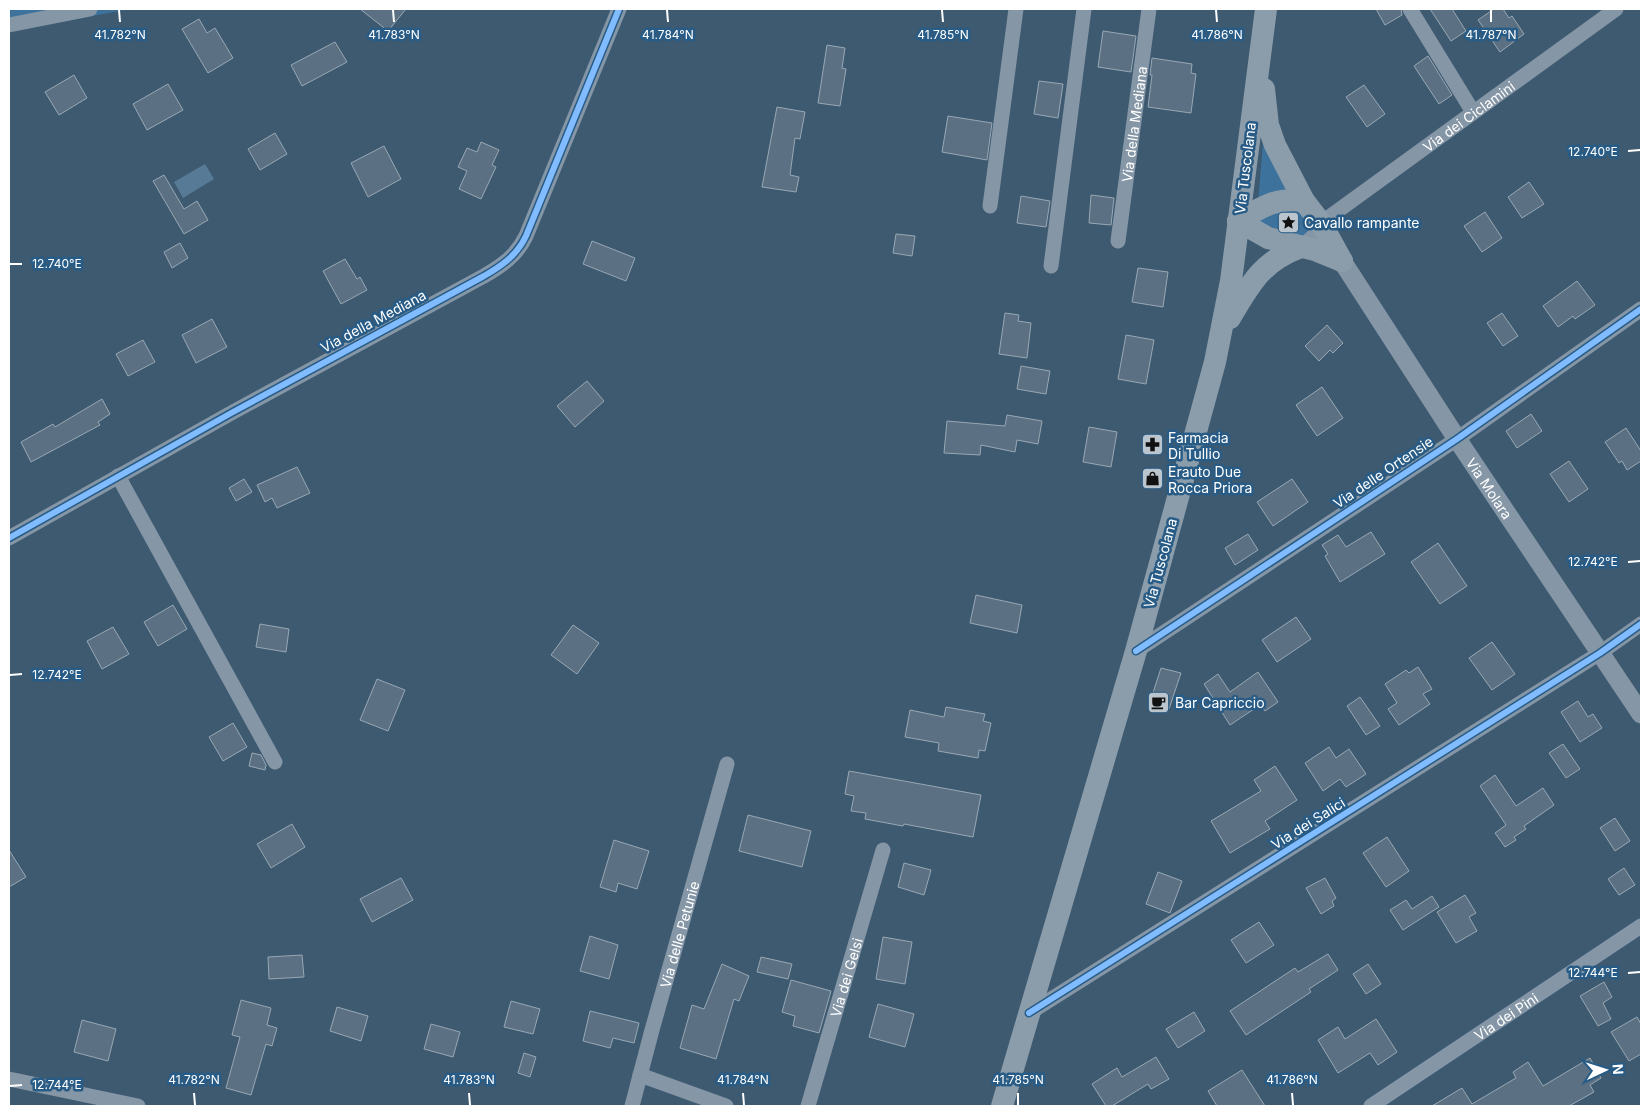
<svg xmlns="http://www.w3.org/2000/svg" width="1650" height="1115" viewBox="0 0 1650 1115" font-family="Inter,sans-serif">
<rect width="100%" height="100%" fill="#3e5a70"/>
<g fill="#3d729c">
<polygon points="9,9 129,9 9,32"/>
<polygon points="1263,143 1291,191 1258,203"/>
<polygon points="1288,207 1304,213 1311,230 1300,240 1258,221"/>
</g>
<polygon fill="#577b96" points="205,164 214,179 183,198 174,182"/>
<g fill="#5b7183" stroke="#98a8b4">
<polygon points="360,9 406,9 388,31"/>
<polygon points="1376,9 1401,9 1402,15 1385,25"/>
<polygon points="1430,9 1452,9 1466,31 1451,41"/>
<polygon points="1494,9 1503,9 1509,18 1512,16 1524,34 1500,52 1478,20"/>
<polygon points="199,19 207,33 215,28 233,58 208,73 182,29"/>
<polygon points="1103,31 1136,36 1131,72 1098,67"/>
<polygon points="335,42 347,62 302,86 291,65"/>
<polygon points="827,45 845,48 842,68 846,69 840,106 818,103"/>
<polygon points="1428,56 1452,95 1439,104 1414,66"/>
<polygon points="1152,58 1192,64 1191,73 1196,74 1191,113 1148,107 1152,75 1150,75"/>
<polygon points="74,75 87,98 59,115 45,92"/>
<polygon points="1039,81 1063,84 1058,118 1034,114"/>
<polygon points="168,84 183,110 147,130 133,104"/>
<polygon points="1364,85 1385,114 1367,127 1346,97"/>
<polygon points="777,107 805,112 800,139 795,138 790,175 799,177 796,192 762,187"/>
<polygon points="948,116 992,123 987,160 942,152"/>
<polygon points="275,133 287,154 260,170 248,149"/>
<polygon points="481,142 499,150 492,165 496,167 481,199 459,189 467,171 458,167 467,148 477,152"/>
<polygon points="384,146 401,179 368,197 351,163"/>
<polygon points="164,175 184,209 197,201 208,220 184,234 153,181"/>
<polygon points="1529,182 1544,204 1522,218 1508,197"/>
<polygon points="1091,195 1114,198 1111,225 1089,223"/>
<polygon points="1021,196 1050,201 1046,227 1017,223"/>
<polygon points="1485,212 1502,238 1482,252 1464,226"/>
<polygon points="896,234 915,236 912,256 893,253"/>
<polygon points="592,241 635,258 626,281 583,264"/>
<polygon points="180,243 188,258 172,268 164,252"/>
<polygon points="345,259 357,279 360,277 367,290 341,304 323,271"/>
<polygon points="1138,268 1168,272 1163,307 1132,302"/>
<polygon points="1577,281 1595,305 1575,319 1573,316 1558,327 1543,306"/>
<polygon points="1005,313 1019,315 1018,321 1031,323 1027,358 999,354"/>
<polygon points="1502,313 1518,336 1503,346 1487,323"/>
<polygon points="212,319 227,347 196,363 182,335"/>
<polygon points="1327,325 1343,343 1333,353 1330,350 1319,361 1305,346"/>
<polygon points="1126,335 1154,340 1146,384 1118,379"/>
<polygon points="143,340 155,362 128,376 116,354"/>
<polygon points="1021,366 1050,371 1046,394 1017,389"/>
<polygon points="587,381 604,401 575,427 557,406"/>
<polygon points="1322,387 1343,418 1317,436 1296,405"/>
<polygon points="102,399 110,414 98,422 100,425 31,462 21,442 53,424 55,427"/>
<polygon points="1531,414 1542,431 1517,448 1506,431"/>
<polygon points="1007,415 1042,421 1038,444 1017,440 1015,452 981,445 980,455 944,453 947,421 1005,426"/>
<polygon points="1089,427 1117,432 1111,467 1083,462"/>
<polygon points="1626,428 1641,451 1641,461 1627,470 1622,461 1619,463 1605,442"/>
<polygon points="1569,461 1588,489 1569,502 1550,474"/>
<polygon points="297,467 310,493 277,508 272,498 265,502 257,485"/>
<polygon points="244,479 252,492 236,501 229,488"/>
<polygon points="1292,479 1308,502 1273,526 1257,502"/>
<polygon points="1371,532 1385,554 1340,582 1325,556 1328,554 1322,545 1338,535 1346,547"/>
<polygon points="1248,534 1258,550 1235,565 1225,548"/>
<polygon points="1438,543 1467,586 1440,604 1411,562"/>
<polygon points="976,595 1022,605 1017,633 970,623"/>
<polygon points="173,605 187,629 158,646 144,622"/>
<polygon points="1296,617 1311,639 1277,662 1262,640"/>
<polygon points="260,624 289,629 286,652 256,647"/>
<polygon points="573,625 599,643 577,674 551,655"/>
<polygon points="113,627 129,654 102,669 87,641"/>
<polygon points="1492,642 1515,674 1492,690 1469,658"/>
<polygon points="1418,667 1432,689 1423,694 1430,704 1399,725 1388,709 1397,703 1385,684 1406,670 1409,673"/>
<polygon points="1161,668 1181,673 1169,709 1149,705"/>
<polygon points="1258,672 1278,702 1265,711 1260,705 1230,725 1204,684 1218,674 1230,692"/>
<polygon points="377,679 405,690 388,731 360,720"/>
<polygon points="1360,697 1380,726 1366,735 1347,706"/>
<polygon points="1578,701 1588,717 1593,714 1602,728 1580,742 1561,712"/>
<polygon points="946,707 985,714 983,721 991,723 985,751 979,750 978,758 938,751 939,743 905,737 910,710 944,717"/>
<polygon points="233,723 247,747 223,761 209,737"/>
<polygon points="1563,744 1580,769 1566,778 1549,753"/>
<polygon points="1329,747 1336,758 1349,749 1366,774 1346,787 1340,779 1323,791 1305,763"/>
<polygon points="252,753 261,755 266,765 265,770 249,766"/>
<polygon points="1275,766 1297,800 1265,821 1270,829 1230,853 1211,821 1261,791 1254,780"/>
<polygon points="849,771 981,795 973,837 904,824 903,826 865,819 866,813 851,811 854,796 845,794"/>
<polygon points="1495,775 1516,806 1543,788 1554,805 1524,826 1526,829 1514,837 1516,840 1505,847 1495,833 1506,825 1480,786"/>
<polygon points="748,815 811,831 802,867 739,851"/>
<polygon points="1615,818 1630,841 1615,851 1600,828"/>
<polygon points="292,824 305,847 271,868 257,844"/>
<polygon points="1387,837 1409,871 1386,887 1363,853"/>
<polygon points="614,840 649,851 637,889 618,883 616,892 600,887"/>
<polygon points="9,850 26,877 9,887"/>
<polygon points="904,863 931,870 924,895 898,887"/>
<polygon points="1624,868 1635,885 1619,895 1608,879"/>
<polygon points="1158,872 1182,881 1170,913 1146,904"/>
<polygon points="401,878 413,900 372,922 360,899"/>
<polygon points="1325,878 1336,898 1332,901 1334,906 1321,914 1306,888"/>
<polygon points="1465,895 1476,913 1469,917 1477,931 1456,943 1437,912"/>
<polygon points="1432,896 1439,907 1403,930 1390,910 1406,900 1412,909"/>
<polygon points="1259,922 1274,945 1246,963 1231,940"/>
<polygon points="590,936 618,945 609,979 580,971"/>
<polygon points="883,937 912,942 905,984 876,979"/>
<polygon points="1328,954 1338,970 1309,989 1311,992 1246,1035 1230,1011 1295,968 1298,972"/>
<polygon points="302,955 304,977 269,979 268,957"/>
<polygon points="761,957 792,964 788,979 757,972"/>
<polygon points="722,964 749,976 739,1001 734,999 716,1059 680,1048 692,1005 704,1009"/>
<polygon points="1368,964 1381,984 1366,994 1353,974"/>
<polygon points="791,980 831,991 819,1033 793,1026 795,1016 782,1012"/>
<polygon points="1604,982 1612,997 1603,1003 1611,1019 1598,1026 1580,996"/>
<polygon points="241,1000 271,1008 267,1025 277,1028 272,1046 266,1044 251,1095 226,1088 240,1037 232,1035"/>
<polygon points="511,1001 540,1009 533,1034 504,1027"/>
<polygon points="878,1004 914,1014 905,1047 869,1037"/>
<polygon points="337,1007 368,1016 361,1041 330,1031"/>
<polygon points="590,1011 639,1023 634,1043 613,1038 610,1048 583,1041"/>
<polygon points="1194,1012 1205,1031 1178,1048 1166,1029"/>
<polygon points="1637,1017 1641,1024 1641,1054 1629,1061 1611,1032"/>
<polygon points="1376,1019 1397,1052 1378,1065 1370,1053 1338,1073 1318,1040 1338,1027 1345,1039"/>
<polygon points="82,1020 116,1029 108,1061 74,1052"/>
<polygon points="431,1024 460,1032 453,1057 424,1049"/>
<polygon points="524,1053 536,1057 530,1077 518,1073"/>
<polygon points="1156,1057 1169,1079 1151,1089 1148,1084 1112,1106 1106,1106 1092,1084 1117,1068 1122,1077"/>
<polygon points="1590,1058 1601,1078 1590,1085 1594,1092 1569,1106 1432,1106 1462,1088 1472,1104 1516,1078 1513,1072 1528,1062 1543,1086"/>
<polygon points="1242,1070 1265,1106 1217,1106 1208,1091"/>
</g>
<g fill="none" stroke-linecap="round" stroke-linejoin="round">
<g stroke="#8596a6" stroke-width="15">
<polyline points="1410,9 1473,112"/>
<polyline points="9,25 90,9"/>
<polyline points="990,206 1016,9"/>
<path id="s1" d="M1118,241l31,-232"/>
<path id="s2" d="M1301,247l14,-12 6,-12 295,-214"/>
<polyline points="1051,266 1084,9"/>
<polyline points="118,476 275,762"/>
<path d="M9,538l224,-126 251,-136c19,-11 33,-21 42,-40l93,-227"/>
<polyline points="1136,651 1457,439 1641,309"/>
<polyline points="1029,1013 1600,653 1641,624"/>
<polyline points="640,1075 726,1106"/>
<polyline points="9,1079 138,1106"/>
<path id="s3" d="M632,1106l20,-76 75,-266"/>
<path id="s4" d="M808,1106l75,-256"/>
<path id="s5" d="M1371,1106l270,-180"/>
</g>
<path stroke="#8596a6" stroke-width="19" id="s6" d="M1342,261l115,178 184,275"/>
<g stroke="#8b9dab" stroke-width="22">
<polyline points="1264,89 1268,125 1275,145 1304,201 1321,223 1342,261"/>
<polyline points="1238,221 1268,238 1315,250 1342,261"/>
<path d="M1238,221c24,-14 38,-24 66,-20"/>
<path d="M1230,318c21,-35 31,-56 71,-71"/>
<polyline points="1002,1106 1136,651 1215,362 1231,281 1266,9"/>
</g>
<defs>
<g id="cycleway">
<path d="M9,538l224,-126 251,-136c19,-11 33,-21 42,-40l93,-227"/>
<polyline points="1136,651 1457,439 1641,309"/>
<polyline points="1029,1013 1600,653 1641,624"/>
</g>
</defs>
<use href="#cycleway" stroke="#285c86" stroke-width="9"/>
<use href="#cycleway" stroke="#80bcff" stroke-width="6"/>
</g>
<path fill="none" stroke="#fff" stroke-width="2" d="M119,10l1,12M393,10l1,12M667,10l1,12M942,10l1,12M1216,10l1,12M1491,10v12M1628,151l12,-1M10,264h12M1628,562l12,-1M10,675l12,-1M1628,973l12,-1M10,1086l12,-1M194,1093l1,12M469,1093l1,12M743,1093l1,12M1018,1093v12M1292,1093l1,12"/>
<defs>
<symbol id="sight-square" viewBox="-11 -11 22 22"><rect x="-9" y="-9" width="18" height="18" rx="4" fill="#bbc5cd" stroke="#285c86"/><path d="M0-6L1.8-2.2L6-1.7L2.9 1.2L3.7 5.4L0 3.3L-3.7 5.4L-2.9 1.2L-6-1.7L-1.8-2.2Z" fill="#111"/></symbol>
<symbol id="pharmacy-square" viewBox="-11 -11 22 22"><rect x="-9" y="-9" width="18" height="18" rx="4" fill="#bbc5cd" stroke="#285c86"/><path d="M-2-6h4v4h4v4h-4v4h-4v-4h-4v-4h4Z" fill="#111"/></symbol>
<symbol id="shop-square" viewBox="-11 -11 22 22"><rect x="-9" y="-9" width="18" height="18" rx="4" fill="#bbc5cd" stroke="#285c86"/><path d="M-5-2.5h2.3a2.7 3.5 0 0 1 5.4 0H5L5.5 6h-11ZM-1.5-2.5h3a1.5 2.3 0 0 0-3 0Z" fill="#111"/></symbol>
<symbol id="cafe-square" viewBox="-11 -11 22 22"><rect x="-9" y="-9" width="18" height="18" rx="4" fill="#bbc5cd" stroke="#285c86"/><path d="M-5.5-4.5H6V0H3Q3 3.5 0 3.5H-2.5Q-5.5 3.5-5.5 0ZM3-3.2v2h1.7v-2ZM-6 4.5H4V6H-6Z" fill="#111"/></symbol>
</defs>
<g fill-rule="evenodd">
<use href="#sight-square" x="1276" y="210" width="25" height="25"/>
<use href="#pharmacy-square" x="1140" y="432" width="25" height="25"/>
<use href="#shop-square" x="1140" y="466" width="25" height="25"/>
<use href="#cafe-square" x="1146" y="690" width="25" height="25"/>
</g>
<g text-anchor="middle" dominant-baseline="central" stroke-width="5" stroke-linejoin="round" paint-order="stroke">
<g font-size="14" fill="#fff" stroke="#285c86">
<text stroke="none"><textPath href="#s2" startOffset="214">Via dei Ciclamini</textPath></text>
<text stroke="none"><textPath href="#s1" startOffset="118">Via della Mediana</textPath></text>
<text transform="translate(1245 168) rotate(-83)">Via Tuscolana</text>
<text transform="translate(373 321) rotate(-28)">Via della Mediana</text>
<text transform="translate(1383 472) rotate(-34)">Via delle Ortensie</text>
<text stroke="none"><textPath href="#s6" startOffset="271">Via Molara</textPath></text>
<text transform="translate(1160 563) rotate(-75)">Via Tuscolana</text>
<text transform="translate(1308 823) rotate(-32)">Via dei Salici</text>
<text stroke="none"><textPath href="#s3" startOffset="178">Via delle Petunie</textPath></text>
<text stroke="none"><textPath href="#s4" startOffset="134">Via dei Gelsi</textPath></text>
<text stroke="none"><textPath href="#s5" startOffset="162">Via dei Pini</textPath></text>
</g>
<g font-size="14" fill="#fff" stroke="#285c86" text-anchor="start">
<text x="1304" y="222">Cavallo rampante</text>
<text x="1168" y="437">Farmacia<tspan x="1168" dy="16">Di Tullio</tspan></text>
<text x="1168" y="471">Erauto Due<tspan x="1168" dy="16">Rocca Priora</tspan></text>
<text x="1175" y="702">Bar Capriccio</text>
</g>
</g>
<g font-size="12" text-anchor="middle" fill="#fff" stroke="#285c86" stroke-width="5" stroke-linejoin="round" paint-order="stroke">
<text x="120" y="39">41.782°N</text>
<text x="394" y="39">41.783°N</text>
<text x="668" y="39">41.784°N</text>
<text x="943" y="39">41.785°N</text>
<text x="1217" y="39">41.786°N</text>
<text x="1491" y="39">41.787°N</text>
<text x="1593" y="156">12.740°E</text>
<text x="57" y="268">12.740°E</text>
<text x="1593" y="566">12.742°E</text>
<text x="57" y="679">12.742°E</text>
<text x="1593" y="977">12.744°E</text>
<text x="194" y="1084">41.782°N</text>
<text x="469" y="1084">41.783°N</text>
<text x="743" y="1084">41.784°N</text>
<text x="1018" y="1084">41.785°N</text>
<text x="1292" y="1084">41.786°N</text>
<text x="57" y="1089">12.744°E</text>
</g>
<rect width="1650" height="1115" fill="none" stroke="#ffffff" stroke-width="20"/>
<g transform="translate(1605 1070) rotate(86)" stroke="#285c86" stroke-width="4" paint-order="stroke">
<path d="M0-4L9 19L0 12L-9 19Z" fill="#ffffff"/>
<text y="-8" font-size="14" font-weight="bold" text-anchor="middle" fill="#ffffff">N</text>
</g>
</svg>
